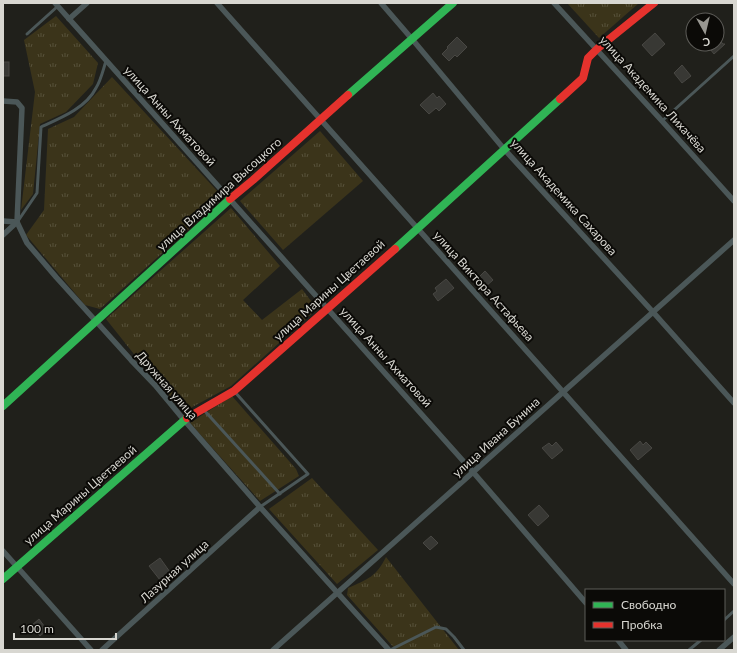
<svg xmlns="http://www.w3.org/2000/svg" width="737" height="653" viewBox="0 0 737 653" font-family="Lato,sans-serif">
<defs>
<pattern id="grass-tufts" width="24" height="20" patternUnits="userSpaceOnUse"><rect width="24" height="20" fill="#3b341a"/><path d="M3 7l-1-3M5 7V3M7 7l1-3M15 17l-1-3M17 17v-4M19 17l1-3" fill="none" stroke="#57513a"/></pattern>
</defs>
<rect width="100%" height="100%" fill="#20201b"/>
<g fill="url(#grass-tufts)">
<polygon points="567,3 639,3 599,38"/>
<polygon points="56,16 98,63 93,84 66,112 40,124 33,194 21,210 35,92 24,40"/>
<polygon points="112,77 218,192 218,203 100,309 85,305 26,235 44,210 48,129 74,117"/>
<polygon points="320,131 363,181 283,250 240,201"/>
<polygon points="231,208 280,266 243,300 262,320 302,289 317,309 231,386 185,411 157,383 106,319"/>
<polygon points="232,396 296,469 299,476 260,501 190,423"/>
<polygon points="312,478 378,550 337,584 269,509"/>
<path d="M386,557l73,93h-63l-49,-55 1,-7c20,-9 28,-11 38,-31z"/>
</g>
<g fill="#383834" stroke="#484743">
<polygon points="655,33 665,44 652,56 642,45"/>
<polygon points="457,37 467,47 457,57 455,55 449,61 442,54 448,48 447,47"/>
<polygon points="717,37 723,44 725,44 714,54 706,44 717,44"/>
<rect x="3" y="62" width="6" height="14"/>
<polygon points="682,65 691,76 682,83 674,73"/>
<polygon points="433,93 437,98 439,96 446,104 439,111 436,108 429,114 420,105"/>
<polygon points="485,271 493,280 485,287 477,279"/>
<polygon points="446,279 454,288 438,301 433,294 437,291 435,288"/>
<polygon points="640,441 643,445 646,442 652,448 638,460 630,450"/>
<polygon points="556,442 563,450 552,459 542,448 549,443 552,446"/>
<polygon points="539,505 549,516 538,526 528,515"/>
<polygon points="431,536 438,543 430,550 423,543"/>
<polygon points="160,558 170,572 160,580 149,566"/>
<polygon points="39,619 47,630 40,636 31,626"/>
</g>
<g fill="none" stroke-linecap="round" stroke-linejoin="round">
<g stroke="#4b5758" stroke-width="3">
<polyline points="27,34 58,6"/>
<polyline points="662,121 734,56"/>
<path d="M18,221l19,-28 4,-66c20,-9 45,-19 55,-39 5,-8 7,-18 10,-27"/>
<polyline points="234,391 308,474 260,507"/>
<polyline points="203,409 280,494"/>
<polyline points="724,620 734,611"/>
<polyline points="390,650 436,627 446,629 454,637 464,650"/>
<polyline points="689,650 701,640"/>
</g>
<g stroke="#4b5758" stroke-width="5.5">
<polyline points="55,3 473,472 586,603"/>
<polyline points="217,3 734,584"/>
<polyline points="381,3 412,39 504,149 653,312 734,403"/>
<polyline points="554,3 662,121 734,201"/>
<polyline points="69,19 87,3"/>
<polyline points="3,101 17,102 22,108 17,222 27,243 56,277 131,360 155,385 184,420 260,507 389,650"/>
<polyline points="3,221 17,222"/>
<polyline points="3,235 17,222"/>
<polyline points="3,551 91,650"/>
<polyline points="618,640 626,650"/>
<polyline points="102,650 260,507"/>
<polyline points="273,650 734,240"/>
<polyline points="719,650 734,637"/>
</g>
<g stroke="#30b455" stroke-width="8">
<polyline points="348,95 453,3"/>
<polyline points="395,249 560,99"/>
<polyline points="3,406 230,199"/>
<polyline points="3,579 187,418"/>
</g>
<g stroke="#e5322d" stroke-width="8">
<polyline points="560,99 583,78 588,58 597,49 654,3"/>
<polyline points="230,199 253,180 348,95"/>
<polyline points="187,418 234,391 395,249"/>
</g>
</g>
<g text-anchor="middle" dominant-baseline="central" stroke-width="4" stroke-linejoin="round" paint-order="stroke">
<g font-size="12" fill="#d8d7d1" stroke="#0b0a07">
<text transform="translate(653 94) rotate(48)">улица Академика Лихачёва</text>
<text transform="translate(170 116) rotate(48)">улица Анны Ахматовой</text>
<text transform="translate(219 194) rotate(-42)">улица Владимира Высоцкого</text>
<text transform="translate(564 197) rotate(48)">улица Академика Сахарова</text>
<text transform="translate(484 286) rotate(48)">улица Виктора Астафьева</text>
<text transform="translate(329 290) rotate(-42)">улица Марины Цветаевой</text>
<text transform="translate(386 357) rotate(48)">улица Анны Ахматовой</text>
<text transform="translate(167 385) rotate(49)">Дружная улица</text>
<text transform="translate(496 437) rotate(-42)">улица Ивана Бунина</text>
<text transform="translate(80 495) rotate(-41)">улица Марины Цветаевой</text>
<text transform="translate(174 571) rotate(-42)">Лазурная улица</text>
</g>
</g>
<rect width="737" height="653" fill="none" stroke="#d8d7d1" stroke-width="8"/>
<rect x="585" y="589" width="140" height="52" fill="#0b0a07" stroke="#5d5c58"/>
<rect x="593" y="602" width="20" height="6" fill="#30b455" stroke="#5d5c58"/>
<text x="621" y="609" font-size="12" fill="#d8d7d1">Свободно</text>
<rect x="593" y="622" width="20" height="6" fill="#e5322d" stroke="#5d5c58"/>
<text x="621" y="629" font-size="12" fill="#d8d7d1">Пробка</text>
<g transform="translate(705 32) rotate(172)"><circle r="19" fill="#0b0a07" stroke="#5d5c58"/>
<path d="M0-3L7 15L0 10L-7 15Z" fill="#989791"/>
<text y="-6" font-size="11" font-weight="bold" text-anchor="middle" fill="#d8d7d1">С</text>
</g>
<path d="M14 633v6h102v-6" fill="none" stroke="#d8d7d1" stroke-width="2"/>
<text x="20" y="633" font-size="12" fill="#d8d7d1" stroke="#0b0a07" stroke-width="3" paint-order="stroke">100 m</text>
</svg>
